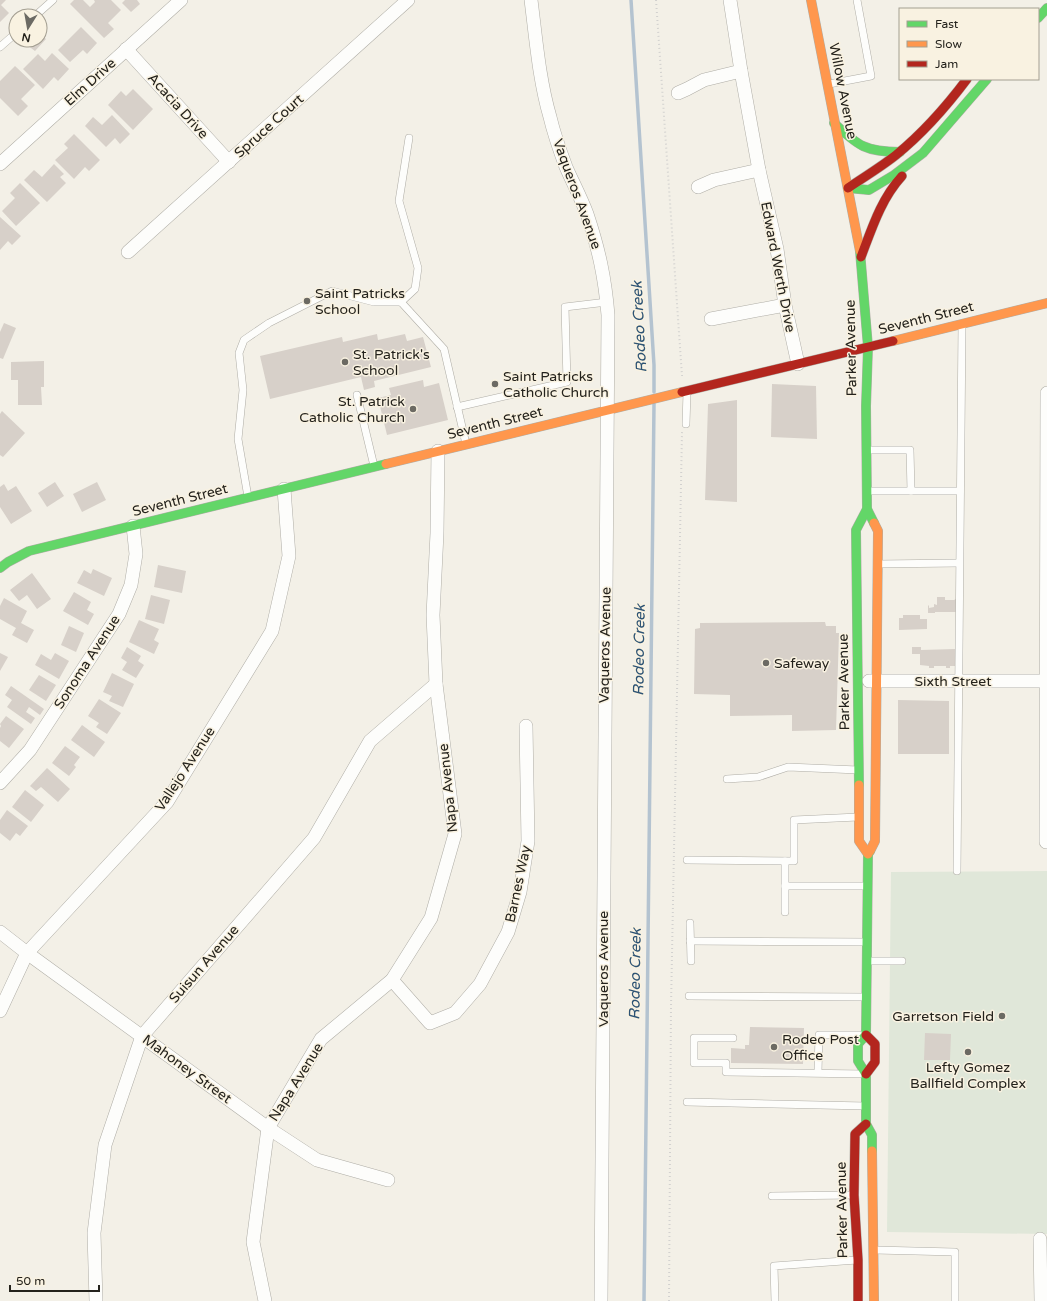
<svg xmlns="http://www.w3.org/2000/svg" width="1047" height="1301" viewBox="0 0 1047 1301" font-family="'Varela Round',sans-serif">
<rect width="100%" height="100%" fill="#f3f0e7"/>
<polygon fill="#e0e7d9" points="1047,871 1047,1234 887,1232 891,872"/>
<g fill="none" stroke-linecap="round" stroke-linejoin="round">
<g stroke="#b4c3d0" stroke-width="3.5">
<polyline points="631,0 654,365 654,392"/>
<polyline points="644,1301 654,404"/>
</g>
</g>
<g fill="#d7d0c9">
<polygon points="0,0 6,0 1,5 9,13 0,22"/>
<polygon points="74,0 83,0 90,7 95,2 94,0 111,0 121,10 108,23 114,29 104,38 70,4"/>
<polygon points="125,0 137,0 140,4 131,12 122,3"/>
<polygon points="81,27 97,43 87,54 83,50 70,62 58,50"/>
<polygon points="40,34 46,39 35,51 23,42 25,40 40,40"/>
<polygon points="52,53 69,69 58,81 54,77 43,89 23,69 38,54 45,61"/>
<polygon points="15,66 35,85 21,99 28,106 18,116 0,98 0,81"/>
<polygon points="133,89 153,109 133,130 108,105 121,91 126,96"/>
<polygon points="112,115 130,134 120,144 115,138 106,147 85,126 93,117 102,125"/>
<polygon points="74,134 100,160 89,171 85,167 74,179 55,160 68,148 64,144"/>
<polygon points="54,164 64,174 60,177 66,183 47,202 24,180 34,170 42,177"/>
<polygon points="20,183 40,203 16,226 2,211 15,198 10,193"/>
<polygon points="0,217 21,236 12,245 8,241 0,250"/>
<polygon points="4,323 16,328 3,359 0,358 0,332"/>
<polygon points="377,334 378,340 405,334 407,341 423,337 431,367 374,381 375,387 364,390 361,377 270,399 260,356 342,337 343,342"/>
<polygon points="44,361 44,387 41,387 42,405 18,405 18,380 11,380 11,362"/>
<polygon points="423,380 424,387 439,383 448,420 387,435 378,398 391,395 389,388"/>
<polygon points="772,384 816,386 817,439 771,437"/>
<polygon points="737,400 737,502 705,500 708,404"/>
<polygon points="2,411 25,433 3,457 0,455 0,414"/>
<polygon points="55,482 64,496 47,507 38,493"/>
<polygon points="97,482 106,500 82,512 73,494"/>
<polygon points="4,484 8,491 16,486 32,511 11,524 0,507 0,487"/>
<polygon points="158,565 186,571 182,593 154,587"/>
<polygon points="93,569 112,578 104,596 77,583 84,570 91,574"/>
<polygon points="32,573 51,599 37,609 27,595 19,601 10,590"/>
<polygon points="74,592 91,602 87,610 94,614 88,625 63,611"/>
<polygon points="151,595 170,600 164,624 145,619"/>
<polygon points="937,597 945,597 945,600 954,600 956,599 956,612 935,612 935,613 928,613 928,606 929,605 929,608 934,607 934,604 937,605"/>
<polygon points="4,598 27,611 21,623 34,630 27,643 12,635 16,628 0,619 0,606"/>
<polygon points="903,615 920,615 920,619 927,619 927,629 899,630 899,618 903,618"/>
<polygon points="139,620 159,629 154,640 159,643 154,654 129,642"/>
<polygon points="825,622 826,626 836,626 836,633 839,633 836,730 792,731 792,715 730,716 730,695 694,694 695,629 700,628 700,623"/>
<polygon points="69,626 84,633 76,652 61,645"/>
<polygon points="127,647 141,656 138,661 144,665 136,678 122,670 127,662 121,658"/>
<polygon points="912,647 921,647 921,650 955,649 955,666 950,666 950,668 946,668 946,666 934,666 934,668 929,668 929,666 920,665 920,654 912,654"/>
<polygon points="0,653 8,657 0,671"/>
<polygon points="55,653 69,661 59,679 35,665 41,654 51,660"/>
<polygon points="112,673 134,684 123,707 109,701 112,696 103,692"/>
<polygon points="39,675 56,685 46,701 29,690"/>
<polygon points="11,686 44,709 40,715 29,707 26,712 35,718 31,724 7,707 12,700 5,695"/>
<polygon points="99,699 121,713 107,734 96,727 99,723 88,716"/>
<polygon points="898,700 949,701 949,754 898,754"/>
<polygon points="6,716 24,729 9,748 0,741 0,728 1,726 0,724"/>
<polygon points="82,725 105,742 94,757 71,740"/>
<polygon points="65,746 80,757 74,765 76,767 69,776 52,763"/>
<polygon points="47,768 70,789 58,802 41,787 36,791 30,786"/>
<polygon points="25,790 44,805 31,822 12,807"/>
<polygon points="7,810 28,826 20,836 16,833 10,841 0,833 0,820"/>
<polygon points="750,1027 804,1028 803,1064 731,1063 731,1048 745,1049 745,1045 749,1045"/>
<polygon points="925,1033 951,1034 950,1060 924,1060"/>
</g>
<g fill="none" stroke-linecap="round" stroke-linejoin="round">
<defs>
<g id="lane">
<polyline points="35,16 53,0"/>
<polyline points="0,47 16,33"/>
<polyline points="829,84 871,76 857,0"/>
<polyline points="401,302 415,289 418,268 399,201 409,138"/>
<polyline points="357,395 374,466"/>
<polyline points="457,407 567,382 565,307 607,302"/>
<polyline points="686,424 687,392"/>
<polyline points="868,450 910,450 911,491"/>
<polyline points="868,491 960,491"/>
<polyline points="248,497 238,439 243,390 239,353 244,340 269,323 332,291 374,302 401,302 444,349 466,444"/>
<polyline points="878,564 959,563"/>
<polyline points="727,779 758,777 788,767 858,770"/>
<polyline points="687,860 794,861 794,820 858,817"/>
<polyline points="957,871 962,325"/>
<polyline points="785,886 785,861"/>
<polyline points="785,912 785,886 868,886"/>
<polyline points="690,923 691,961"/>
<polyline points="690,941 867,942"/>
<polyline points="867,961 902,961"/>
<polyline points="689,996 866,997"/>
<polyline points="733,1038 694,1038 694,1063 726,1063 726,1072 864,1074"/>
<polyline points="818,1072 819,1035 862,1035"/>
<polyline points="687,1102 866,1106"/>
<polyline points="772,1196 854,1195"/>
<polyline points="875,1250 955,1252 955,1301"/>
<polyline points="775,1301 774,1266 857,1260"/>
</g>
<g id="street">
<path d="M531,0c5,39 8,79 19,117 4,17 10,34 16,50 7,16 15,31 21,47 12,36 18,64 21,101l-7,986"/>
<polyline points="730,0 741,71 759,170 777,249 785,305 798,364"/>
<polyline points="126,49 229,162"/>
<polyline points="678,93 687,89 704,80 741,71"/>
<polyline points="0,164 181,0"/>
<polyline points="698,187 714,180 759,170"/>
<polyline points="128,252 408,0"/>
<polyline points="711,319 785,305"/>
<polyline points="869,681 1047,681"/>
<polyline points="0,783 30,750 119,614 131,585 136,554 133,526"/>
<polyline points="1046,842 1047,393"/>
<polyline points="0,932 27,953 268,1128 317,1160 388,1180"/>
<polyline points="392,980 430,1023 455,1013 480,984 508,932 520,892 528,841 526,726"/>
<polyline points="0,1011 27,953 167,802 272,631 289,556 284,489"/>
<polyline points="1040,1239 1041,1301"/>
<polyline points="96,1301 94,1233 105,1145 142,1036 314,838 370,741 436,684"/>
<polyline points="265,1301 253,1242 268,1128 321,1039 392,980 431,918 455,834 436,684 433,615 437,533 438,451"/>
</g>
<g id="fast">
<polyline points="1038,18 1047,8"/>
<path d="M834,123c24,23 32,29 66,29"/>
<polyline points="848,188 869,190 894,175 923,153 987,79"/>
<polyline points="860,251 868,347 866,406 867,509 874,523"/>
<polyline points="0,568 8,562 29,551 386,464"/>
<polyline points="859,785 856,530 867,509"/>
<polyline points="870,851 868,854 866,1035 858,1044 858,1061 866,1074 866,1124 872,1135 872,1151"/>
</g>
<g id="slow">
<polyline points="811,0 860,251"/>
<polyline points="893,341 1047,303"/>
<polyline points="386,464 682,392"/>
<polyline points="859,785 859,841 868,854"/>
<polyline points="870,851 875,841 878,531 874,523"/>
<polyline points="872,1151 874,1301"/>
</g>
<g id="jam">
<path d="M848,188c16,-11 33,-21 48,-33 27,-22 50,-48 71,-76"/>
<path d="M861,257c11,-29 20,-58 41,-81"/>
<polyline points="682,392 893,341"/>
<polyline points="866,1035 875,1044 875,1062 866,1074"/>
<polyline points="858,1301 858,1260 854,1195 855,1134 866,1124"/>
</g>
</defs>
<use href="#lane" stroke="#afada6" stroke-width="8"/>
<use href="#street" stroke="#afada6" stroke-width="14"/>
<use href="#fast" stroke="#afada6" stroke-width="10"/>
<use href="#slow" stroke="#afada6" stroke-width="10"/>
<use href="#jam" stroke="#afada6" stroke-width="10"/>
<g stroke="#d2d1cf" stroke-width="2" stroke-dasharray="1 3" stroke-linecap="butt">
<polyline points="656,0 682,376"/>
<polyline points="669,1301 671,1007 682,432"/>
</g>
<use href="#lane" stroke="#fdfdfb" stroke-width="7"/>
<use href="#street" stroke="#fdfdfb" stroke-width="13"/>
<use href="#fast" stroke="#63d668" stroke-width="9"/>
<use href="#slow" stroke="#ff974d" stroke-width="9"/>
<use href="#jam" stroke="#b3261e" stroke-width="9"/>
</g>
<g fill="#6c6a63" stroke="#f9f2e1" stroke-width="1.5">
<circle cx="307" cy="301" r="4"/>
<circle cx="345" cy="362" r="4"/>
<circle cx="495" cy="384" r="4"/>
<circle cx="413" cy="409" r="4"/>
<circle cx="766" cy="663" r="4"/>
<circle cx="1002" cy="1016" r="4"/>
<circle cx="774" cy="1047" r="4"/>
<circle cx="968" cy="1052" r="4"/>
</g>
<g text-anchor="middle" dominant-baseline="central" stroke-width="3" stroke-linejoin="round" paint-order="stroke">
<g font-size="14" fill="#24221c" stroke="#f9f2e1">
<text transform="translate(90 82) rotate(-42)">Elm Drive</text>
<text transform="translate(843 91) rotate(79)">Willow Avenue</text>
<text transform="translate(178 106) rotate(48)">Acacia Drive</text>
<text transform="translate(269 126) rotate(-42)">Spruce Court</text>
<text transform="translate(577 194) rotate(70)">Vaqueros Avenue</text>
<text transform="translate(778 267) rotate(79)">Edward Werth Drive</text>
<text transform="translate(926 318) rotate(-14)">Seventh Street</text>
<text transform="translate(851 348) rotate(-91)">Parker Avenue</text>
<text transform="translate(495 423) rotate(-14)">Seventh Street</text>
<text transform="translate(180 500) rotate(-14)">Seventh Street</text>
<text transform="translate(605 645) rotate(-89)">Vaqueros Avenue</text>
<text transform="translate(87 662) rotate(-57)">Sonoma Avenue</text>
<text x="953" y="681">Sixth Street</text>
<text transform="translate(844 682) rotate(-91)">Parker Avenue</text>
<text transform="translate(185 769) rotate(-57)">Vallejo Avenue</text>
<text transform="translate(448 788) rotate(-96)">Napa Avenue</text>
<text transform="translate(518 884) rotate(-78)">Barnes Way</text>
<text transform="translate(204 964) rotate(-49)">Suisun Avenue</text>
<text transform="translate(603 969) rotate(-90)">Vaqueros Avenue</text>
<text transform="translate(187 1069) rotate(36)">Mahoney Street</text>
<text transform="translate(296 1082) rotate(-58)">Napa Avenue</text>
<text transform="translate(842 1210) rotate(-91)">Parker Avenue</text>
</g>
<g font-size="14" fill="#24221c" stroke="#f9f2e1" text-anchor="start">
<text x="315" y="293">Saint Patricks<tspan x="315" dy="16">School</tspan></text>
<text x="353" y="354">St. Patrick's<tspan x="353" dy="16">School</tspan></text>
<text x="503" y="376">Saint Patricks<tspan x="503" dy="16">Catholic Church</tspan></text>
<text x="405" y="401" text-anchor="end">St. Patrick<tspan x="405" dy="16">Catholic Church</tspan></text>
<text x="774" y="663">Safeway</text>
<text x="994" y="1016" text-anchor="end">Garretson Field</text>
<text x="782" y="1039">Rodeo Post<tspan x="782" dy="16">Office</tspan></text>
<text x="968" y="1067" text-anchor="middle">Lefty Gomez<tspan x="968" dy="16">Ballfield Complex</tspan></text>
</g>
<g font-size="15" font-style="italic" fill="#2d5374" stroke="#f9f2e1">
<text transform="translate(639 327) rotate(-93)">Rodeo Creek</text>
<text transform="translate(639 650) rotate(-89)">Rodeo Creek</text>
<text transform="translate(635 974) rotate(-89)">Rodeo Creek</text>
</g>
</g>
<rect x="899" y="8" width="140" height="72" fill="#f9f2e1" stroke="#a49f92"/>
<rect x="907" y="21" width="20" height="6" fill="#63d668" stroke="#a49f92"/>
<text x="935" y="28" font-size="12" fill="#24221c">Fast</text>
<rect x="907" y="41" width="20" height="6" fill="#ff974d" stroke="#a49f92"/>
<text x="935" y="48" font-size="12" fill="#24221c">Slow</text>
<rect x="907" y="61" width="20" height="6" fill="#b3261e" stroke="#a49f92"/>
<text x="935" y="68" font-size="12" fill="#24221c">Jam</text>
<g transform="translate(28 28) rotate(191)"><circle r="19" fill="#f9f2e1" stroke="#a49f92"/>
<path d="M0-3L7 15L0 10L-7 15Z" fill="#6c6a63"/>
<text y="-6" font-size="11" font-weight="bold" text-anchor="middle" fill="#24221c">N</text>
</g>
<path d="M10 1285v6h89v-6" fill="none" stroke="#24221c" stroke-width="2"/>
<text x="16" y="1285" font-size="12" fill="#24221c" stroke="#f9f2e1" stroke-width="3" paint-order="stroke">50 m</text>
</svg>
